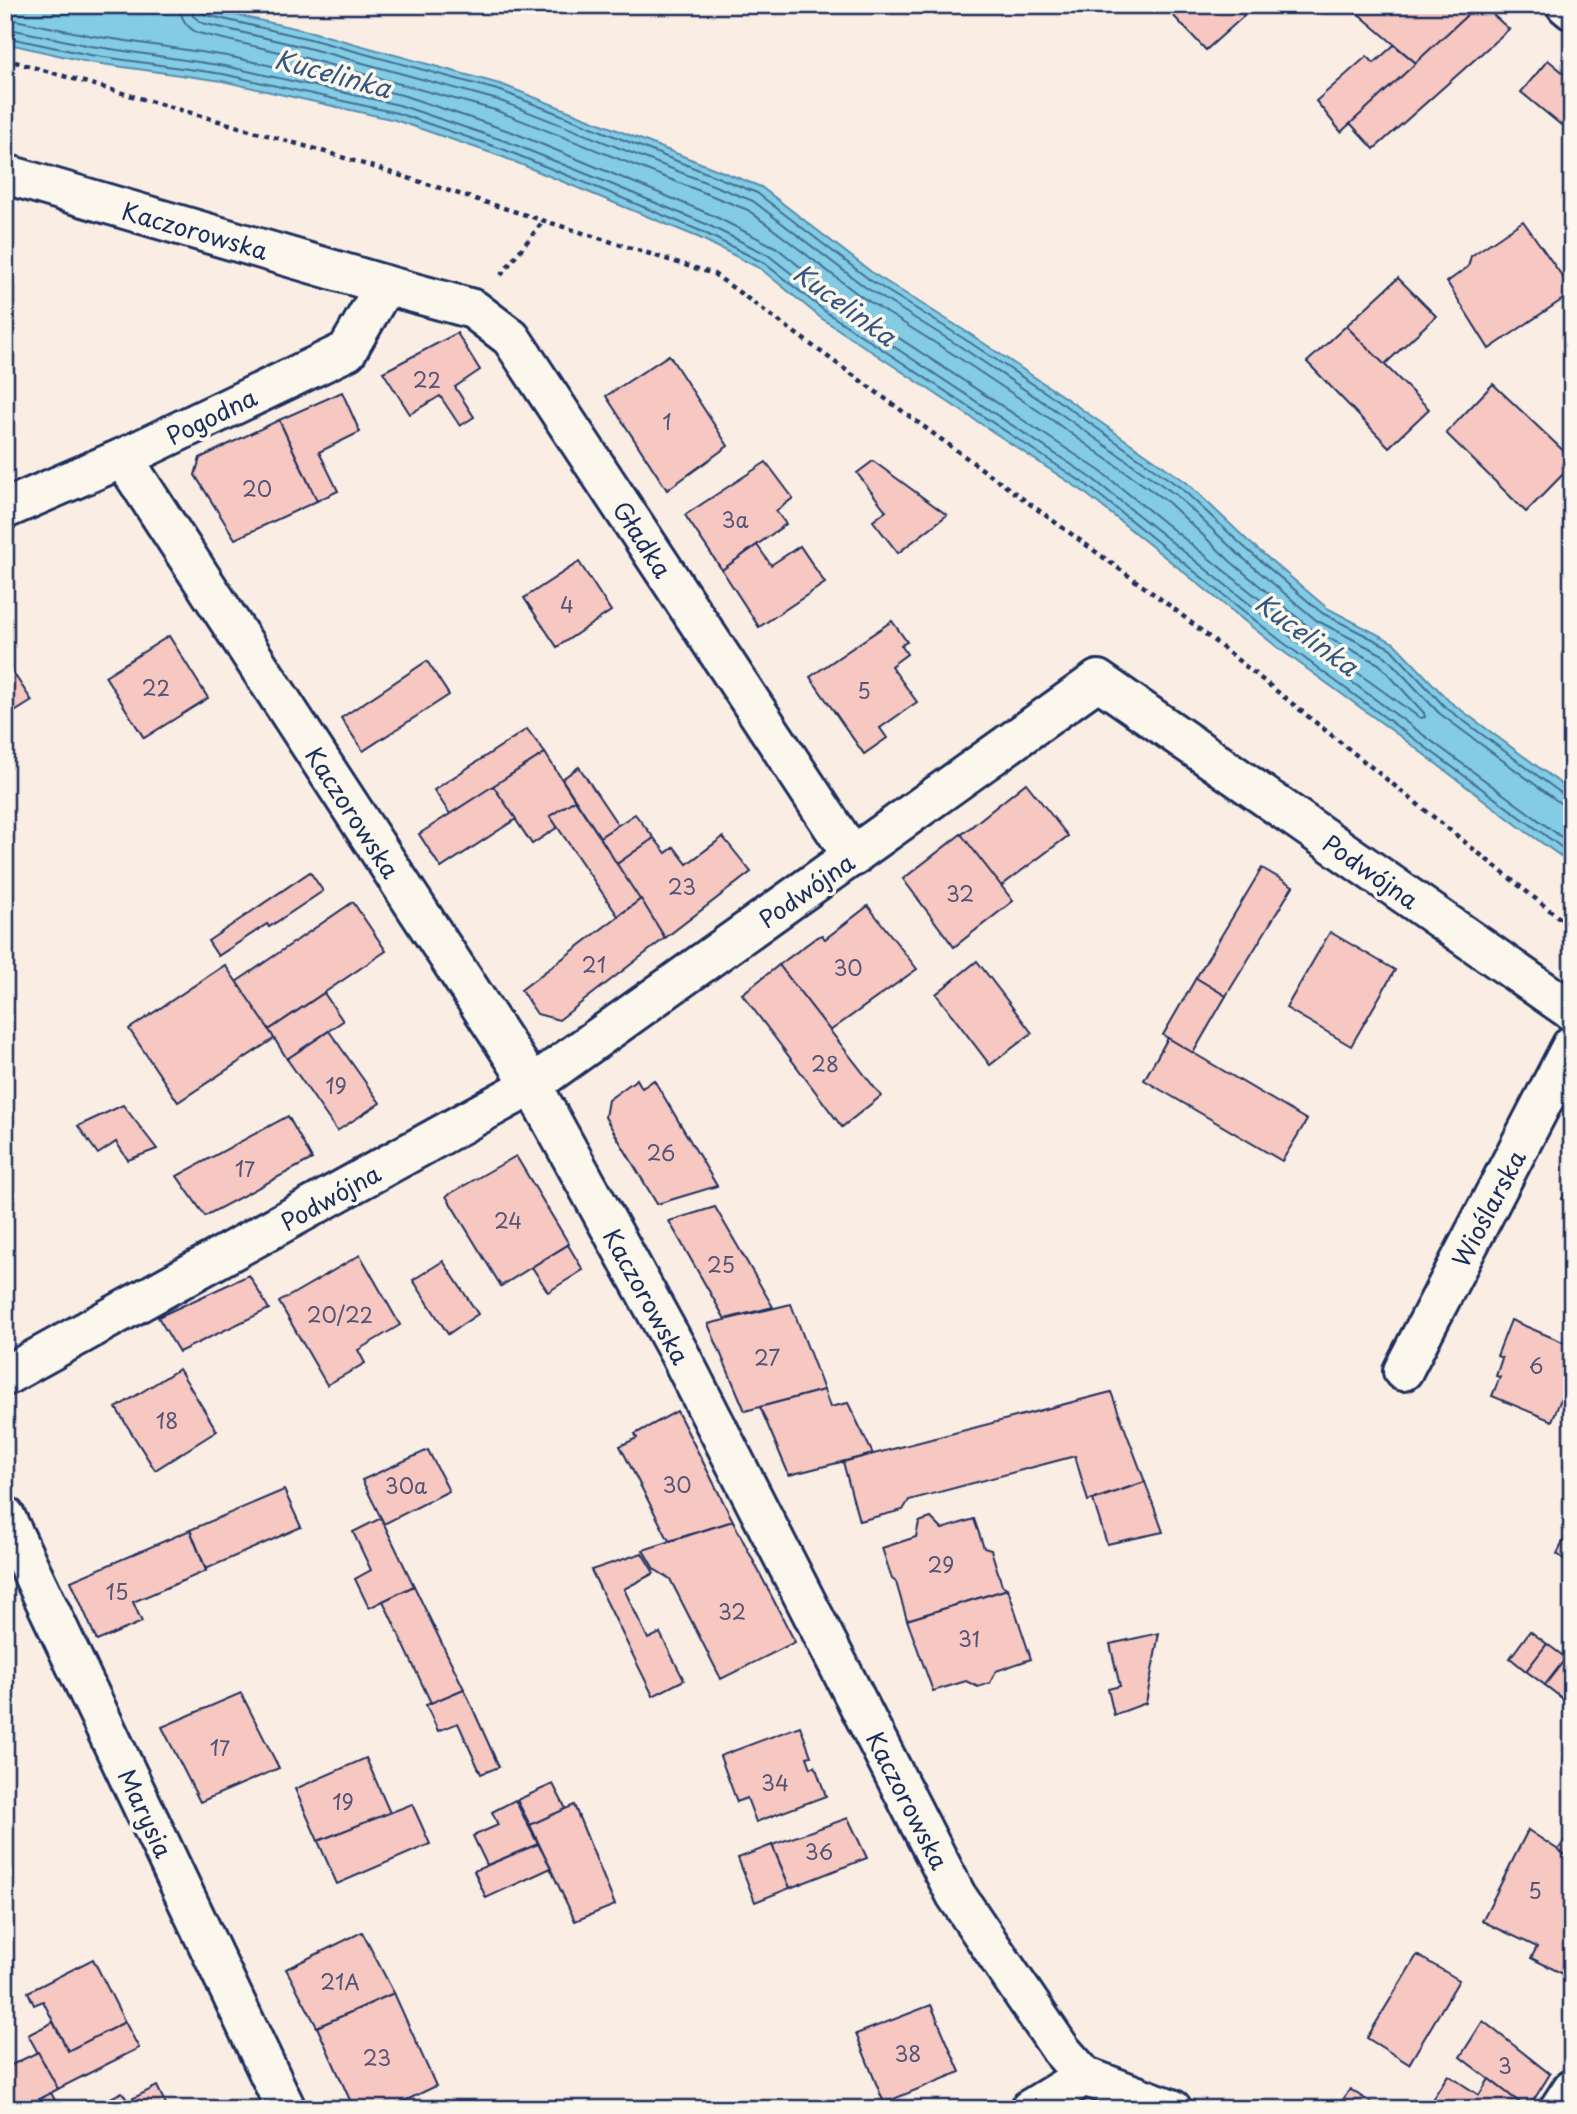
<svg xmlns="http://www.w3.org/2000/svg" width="1577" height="2114" viewBox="0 0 1577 2114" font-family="'Playpen Sans',sans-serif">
<rect width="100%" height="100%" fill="#faede3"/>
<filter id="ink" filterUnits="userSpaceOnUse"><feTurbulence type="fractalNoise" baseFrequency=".0143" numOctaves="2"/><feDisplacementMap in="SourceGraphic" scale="14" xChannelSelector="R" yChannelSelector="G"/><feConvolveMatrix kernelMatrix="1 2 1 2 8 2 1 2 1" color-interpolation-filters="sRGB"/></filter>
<g filter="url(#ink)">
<polygon fill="#83cce4" stroke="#598dae" stroke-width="2" points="5,5 192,5 312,32 503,85 761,187 874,274 970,334 1067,399 1186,482 1248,541 1327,608 1394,643 1449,701 1572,792 1572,864 1525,831 1401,737 1277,647 1084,492 821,318 761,269 700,238 600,197 503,157 395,120 222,81 88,62 5,43"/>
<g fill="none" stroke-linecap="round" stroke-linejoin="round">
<g stroke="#456e94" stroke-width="2">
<polyline points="191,5 193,16 202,23 308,48 498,100 753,201 865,287 961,347 1058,412 1176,495 1237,553 1316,620 1385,656 1439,713 1560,803 1572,806"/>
<polyline points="199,5 200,11 206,15 310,39 501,91 757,193 870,280 966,340 1063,404 1181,488 1243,546 1322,613 1390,648 1445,707 1565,796 1572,797"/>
<path d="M5,18l88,18 134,20 175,39 110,37 200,83 65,33 60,49 263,174 193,155 127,92 5,-1 -1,-4 -45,-49 -68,-35 -81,-68 -61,-58 -117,-83 -96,-64 -97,-61 -111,-85 -253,-100 -190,-52 -107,-25c-12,-6 -18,-15 -18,-28"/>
<polyline points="5,28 91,46 225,66 399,105 508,142 606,182 706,224 768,255 831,305 1093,479 1287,634 1572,845"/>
<polyline points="5,37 90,55 223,74 397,113 505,150 603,190 703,232 764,263 826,312 1088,486 1281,641 1572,855"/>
</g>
</g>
<g fill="#f7c7c1" stroke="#1b2f5e" stroke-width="2">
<polygon points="1173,5 1234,5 1244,16 1206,50 1168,10"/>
<polygon points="1348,5 1478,5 1416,63"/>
<polygon points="1478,5 1482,5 1509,29 1374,149 1350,123"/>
<polygon points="1394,45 1416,63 1341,132 1316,101 1367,56 1374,63"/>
<polygon points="1548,60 1572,80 1572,116 1561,125 1521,92"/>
<polygon points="1523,221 1572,290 1572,293 1489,349 1447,282 1468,267 1471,256"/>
<polygon points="1398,278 1436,316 1384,365 1346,326"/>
<polygon points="1346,326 1429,409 1389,447 1307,362"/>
<polygon points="457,333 480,370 455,387 474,417 460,426 440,396 410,414 383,372"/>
<polygon points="669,355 728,446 667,490 606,396"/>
<polygon points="1493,384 1572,459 1572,465 1526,512 1446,433"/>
<polygon points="342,392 360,432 319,452 338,491 317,501 279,420"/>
<polygon points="279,420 317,501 235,539 195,475 200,458"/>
<polygon points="873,461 947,515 898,553 873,521 886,511 857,473"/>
<polygon points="766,462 793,498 776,511 786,524 722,570 685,515"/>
<polygon points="757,545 771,565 800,546 825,583 759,627 722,570"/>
<polygon points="579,562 611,611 557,647 524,598"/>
<polygon points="892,621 907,642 901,645 907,654 891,666 917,702 880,728 887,738 864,754 810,677"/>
<polygon points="169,636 208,698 144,738 105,676"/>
<polygon points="427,661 449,695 363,751 341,718"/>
<polygon points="10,668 32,701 5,718 5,671"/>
<polygon points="527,729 545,753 450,814 434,790"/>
<polygon points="545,753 575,800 550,816 558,827 532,844 493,786"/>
<polygon points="579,767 618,825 600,837 562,779"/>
<polygon points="1026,783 1068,836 1001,886 961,835"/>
<polygon points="493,786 516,819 441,868 419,834"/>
<polygon points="575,800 641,899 618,916 550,816"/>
<polygon points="635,814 654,838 617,864 600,837"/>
<polygon points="961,834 1013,901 954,947 903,879"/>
<polygon points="723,837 751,872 665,938 617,864 654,838 666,853 674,847 687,864"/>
<polygon points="1262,868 1293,886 1226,996 1196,978"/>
<polygon points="310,872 323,891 269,927 267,924 218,956 208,941"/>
<polygon points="641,899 665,938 559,1020 537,1014 521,990"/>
<polygon points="353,902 386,951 269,1030 236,982"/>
<polygon points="868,906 917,969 830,1031 779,965 817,937 822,935 825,939"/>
<polygon points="1330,932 1395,970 1351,1046 1286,1008"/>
<polygon points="977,961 1032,1033 990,1065 936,994"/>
<polygon points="225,965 275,1038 178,1102 129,1029"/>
<polygon points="779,965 881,1096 842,1127 742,994"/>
<polygon points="1196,978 1226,996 1193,1053 1163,1035"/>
<polygon points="324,993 343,1021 287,1059 269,1030"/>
<polygon points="329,1031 380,1103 337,1131 287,1059"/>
<polygon points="1168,1038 1307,1120 1282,1161 1144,1080"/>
<polygon points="637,1079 642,1088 654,1080 717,1186 657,1204 605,1117 608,1100"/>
<polygon points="123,1105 157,1149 128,1160 116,1142 98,1154 78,1126"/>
<polygon points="288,1116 312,1159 205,1216 177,1176"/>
<polygon points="516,1156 569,1244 501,1286 446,1196"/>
<polygon points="1572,1182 1572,1205 1562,1199"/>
<polygon points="715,1207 773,1307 725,1319 669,1221"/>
<polygon points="568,1245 583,1270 548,1292 532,1267"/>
<polygon points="360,1255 400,1325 358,1350 365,1363 327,1385 279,1302"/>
<polygon points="443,1261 478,1314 448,1334 413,1280"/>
<polygon points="249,1275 269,1309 179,1352 158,1317"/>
<polygon points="791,1304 824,1390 745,1411 708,1324"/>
<polygon points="1511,1320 1572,1346 1572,1372 1552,1421 1492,1396 1500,1377 1496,1376 1502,1358 1497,1356"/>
<polygon points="179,1369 217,1431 155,1470 116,1408"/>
<polygon points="824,1390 830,1407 848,1403 873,1454 789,1475 760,1407"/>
<polygon points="1111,1392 1145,1482 1088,1501 1075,1456 909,1500 903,1510 859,1521 843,1462"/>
<polygon points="677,1411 733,1521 669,1541 620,1446 637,1438 635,1434"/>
<polygon points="428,1450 449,1491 384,1524 362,1480"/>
<polygon points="1145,1482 1163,1532 1107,1544 1093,1500"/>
<polygon points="284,1490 301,1527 206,1569 190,1530"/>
<polygon points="381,1518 414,1586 369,1608 355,1579 371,1570 353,1532"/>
<polygon points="931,1518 942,1529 974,1519 984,1548 991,1550 1002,1585 1008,1589 907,1620 896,1582 892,1579 882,1548 916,1537 919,1522"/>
<polygon points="733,1521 795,1642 721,1679 670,1579 654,1569 643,1550"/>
<polygon points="1572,1524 1572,1565 1557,1554"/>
<polygon points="190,1530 206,1571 133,1602 142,1622 97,1641 71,1581"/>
<polygon points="642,1553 654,1573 624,1589 648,1639 660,1633 684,1680 653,1696 591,1570"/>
<polygon points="414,1586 464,1689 431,1703 383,1601"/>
<polygon points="1008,1589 1031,1659 996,1671 990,1683 978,1687 966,1681 933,1691 907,1620"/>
<polygon points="1530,1631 1547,1644 1526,1671 1510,1658"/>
<polygon points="1159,1633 1146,1703 1114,1715 1108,1689 1120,1686 1110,1644"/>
<polygon points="1547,1644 1566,1658 1545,1685 1526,1671"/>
<polygon points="1566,1658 1572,1663 1572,1706 1545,1685"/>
<polygon points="464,1689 499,1767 481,1774 458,1723 438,1731 426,1705"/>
<polygon points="241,1693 279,1768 200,1802 162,1727"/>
<polygon points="800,1726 811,1756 807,1757 811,1768 815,1766 826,1796 756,1822 747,1798 737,1802 720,1756"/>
<polygon points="366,1758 390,1813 318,1841 295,1789"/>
<polygon points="553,1784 566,1809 530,1825 517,1800"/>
<polygon points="515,1800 538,1844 487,1865 473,1836 498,1825 492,1812"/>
<polygon points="412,1804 430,1844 337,1884 318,1841"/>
<polygon points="574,1805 615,1905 575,1921 530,1825"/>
<polygon points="848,1818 867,1858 790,1888 772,1845"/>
<polygon points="1528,1830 1572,1859 1571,1978 1531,1958 1537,1947 1482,1921"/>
<polygon points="1572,1830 1572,1859 1558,1850"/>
<polygon points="538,1844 551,1868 486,1898 474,1871"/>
<polygon points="772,1845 790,1888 755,1902 738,1858"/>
<polygon points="362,1932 394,1993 317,2027 286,1969"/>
<polygon points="1417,1955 1459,1980 1409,2064 1367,2038"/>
<polygon points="93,1959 125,2022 68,2051 43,2001 34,2005 28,1992"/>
<polygon points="394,1993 436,2086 388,2109 354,2109 317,2027"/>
<polygon points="931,2005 960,2072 884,2103 856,2034"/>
<polygon points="1483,2021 1550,2074 1528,2109 1460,2057"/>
<polygon points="53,2022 68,2051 125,2022 139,2048 58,2089 28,2035"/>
<polygon points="38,2052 58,2089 20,2109 5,2109 5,2068"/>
<polygon points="1448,2075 1479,2095 1489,2079 1528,2109 1426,2109"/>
<polygon points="157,2086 168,2109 103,2109 101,2103 122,2092 128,2101"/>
<polygon points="1350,2089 1380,2109 1337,2109"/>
<polygon points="51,2093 60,2109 20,2109"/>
</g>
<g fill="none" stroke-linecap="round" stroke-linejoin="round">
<defs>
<g id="minor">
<polyline points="1566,5 1572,10"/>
<polyline points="5,174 385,285 473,309 511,338 853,857"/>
<polyline points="123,458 532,1085 679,1353 956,1895 1061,2050 1084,2076 1172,2109"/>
<polyline points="5,509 123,458 347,351 385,285"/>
<polyline points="1403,1371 1572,1045"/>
<polyline points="5,1376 532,1085 1098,680 1572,1011"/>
<polyline points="5,1516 286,2109"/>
<polyline points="1030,2109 1084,2076"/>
<polyline points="1559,2109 1572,2089"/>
</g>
</defs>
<use href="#minor" stroke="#1b2f5e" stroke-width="44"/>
<g stroke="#1b2f5e" stroke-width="4.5" stroke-dasharray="5 5" stroke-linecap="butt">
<polyline points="5,59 322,151 714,274 1173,608 1572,928"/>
<polyline points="501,275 544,220"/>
</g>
<use href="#minor" stroke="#fbf7ec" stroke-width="38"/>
</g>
</g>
<g text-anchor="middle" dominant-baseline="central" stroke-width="7" stroke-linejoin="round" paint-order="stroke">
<g font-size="21" fill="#525577">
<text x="427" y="379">22</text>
<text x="667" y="421">1</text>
<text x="257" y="488">20</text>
<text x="735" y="519">3a</text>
<text x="567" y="604">4</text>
<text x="156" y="687">22</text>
<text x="864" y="690">5</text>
<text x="682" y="886">23</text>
<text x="960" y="893">32</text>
<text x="594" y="964">21</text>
<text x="848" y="967">30</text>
<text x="825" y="1063">28</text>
<text x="336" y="1085">19</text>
<text x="661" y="1152">26</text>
<text x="245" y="1168">17</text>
<text x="508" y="1220">24</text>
<text x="721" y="1264">25</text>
<text x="340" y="1314">20/22</text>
<text x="767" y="1357">27</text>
<text x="1536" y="1365">6</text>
<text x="167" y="1420">18</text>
<text x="677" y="1484">30</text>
<text x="406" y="1485">30a</text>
<text x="941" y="1564">29</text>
<text x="117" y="1591">15</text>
<text x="732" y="1611">32</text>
<text x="969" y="1638">31</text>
<text x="220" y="1747">17</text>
<text x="775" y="1782">34</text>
<text x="343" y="1801">19</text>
<text x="819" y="1851">36</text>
<text x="1535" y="1890">5</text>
<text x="340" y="1981">21A</text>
<text x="908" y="2053">38</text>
<text x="377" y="2057">23</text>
<text x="1505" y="2065">3</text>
</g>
<g font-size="24" fill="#1b2f5e" stroke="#fbf7ec">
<text transform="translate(195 230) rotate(16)">Kaczorowska</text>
<text transform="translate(211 416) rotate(-26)">Pogodna</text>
<text transform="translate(643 539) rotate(57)">Gładka</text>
<text transform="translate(353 812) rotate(57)">Kaczorowska</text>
<text transform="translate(1371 871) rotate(35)">Podwójna</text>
<text transform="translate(806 890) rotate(-35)">Podwójna</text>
<text transform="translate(330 1197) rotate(-29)">Podwójna</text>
<text transform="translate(1488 1208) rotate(-62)">Wioślarska</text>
<text transform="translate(647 1296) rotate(61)">Kaczorowska</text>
<text transform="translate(908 1800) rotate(63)">Kaczorowska</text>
<text transform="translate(146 1813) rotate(65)">Marysia</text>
</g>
<g font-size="26" font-style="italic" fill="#355680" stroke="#fbf7ec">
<text transform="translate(333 73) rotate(15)">Kucelinka</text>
<text transform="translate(845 304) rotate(36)">Kucelinka</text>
<text transform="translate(1307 634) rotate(36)">Kucelinka</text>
</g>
</g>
<rect width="1577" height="2114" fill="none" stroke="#fbf7ec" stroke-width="28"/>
<rect x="14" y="14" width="1549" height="2086" fill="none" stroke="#1b2f5e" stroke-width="2.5" filter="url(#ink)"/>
</svg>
